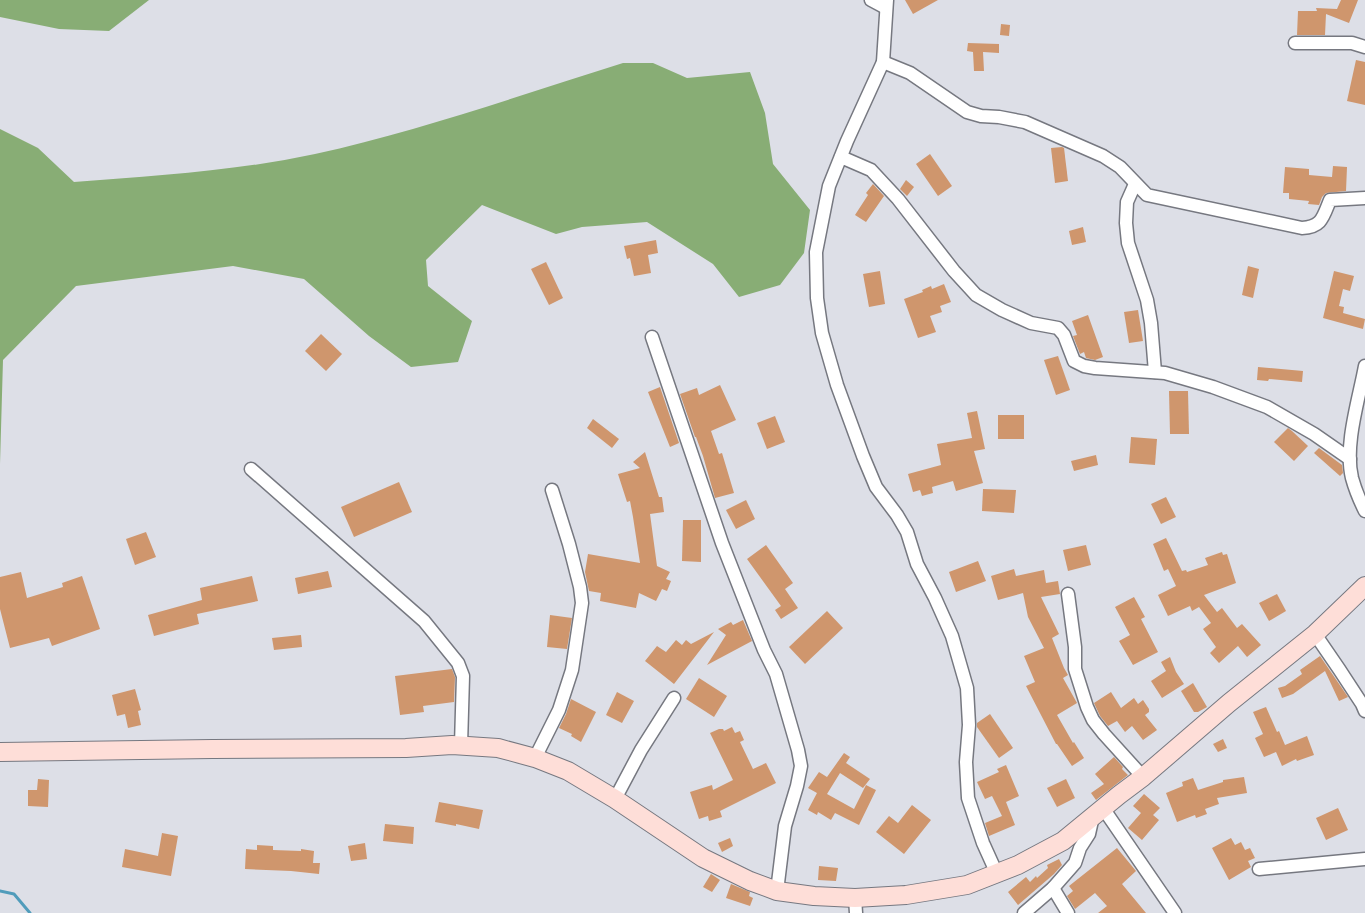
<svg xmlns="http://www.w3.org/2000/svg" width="1365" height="913" viewBox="0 0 1365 913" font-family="Literata,serif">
<rect width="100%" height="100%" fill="#dddfe7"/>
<g fill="#88ad75">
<polygon points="0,0 149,0 109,31 59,29 0,17"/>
<path d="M623,63h30l34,15 63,-6 15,41 8,51 37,46 -6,43 -24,32 -41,12 -26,-33 -66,-42 -65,5 -26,7 -74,-29 -56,55 2,26 44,35 -14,41 -47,5 -42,-31 -65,-57 -71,-13 -157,20 -73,74 -3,104v-335l38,19 36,34c81,-6 162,-11 241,-28 104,-23 206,-59 308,-91z"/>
</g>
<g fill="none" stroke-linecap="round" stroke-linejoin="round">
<polyline stroke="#509cbb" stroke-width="3" points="0,891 14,894 30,913"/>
</g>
<g fill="#cf966d">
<polygon points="905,0 938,0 913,14"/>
<polygon points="1341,0 1358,0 1349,23 1326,14 1325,35 1297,35 1298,11 1317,11 1316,8 1337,9"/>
<polygon points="1001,24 1010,25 1009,36 1000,35"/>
<polygon points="968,43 999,44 999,53 983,52 984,71 974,71 973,52 967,51"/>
<polygon points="1356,60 1365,62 1365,105 1347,101"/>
<polygon points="1062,147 1064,148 1068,181 1055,183 1051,148"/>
<polygon points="930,154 952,186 938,196 916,164"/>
<polygon points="1333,166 1347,167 1346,191 1326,193 1322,197 1319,205 1308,204 1309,201 1289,199 1289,193 1283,193 1285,167 1309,169 1309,175 1332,177"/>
<polygon points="906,180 914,187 907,196 900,189"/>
<polygon points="873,184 884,196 866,222 855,215 868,195 866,193"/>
<polygon points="1083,227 1086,242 1072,245 1069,231"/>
<polygon points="656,240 658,253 648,255 651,273 634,276 630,258 627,259 624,246"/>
<polygon points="546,262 563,298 549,305 531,269"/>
<polygon points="1248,266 1259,269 1253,298 1242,295"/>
<polygon points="880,271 885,304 869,307 863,274"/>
<polygon points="1334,271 1354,276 1350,291 1343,289 1339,306 1344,307 1343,313 1365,319 1363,329 1323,318"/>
<polygon points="944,284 951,302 940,306 942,312 930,316 936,332 918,338 904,299 923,292 922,290 931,286 932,289"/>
<polygon points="1138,310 1143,341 1129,343 1124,312"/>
<polygon points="1088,315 1103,357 1095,360 1086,358 1084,352 1080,354 1073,336 1077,335 1072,321"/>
<polygon points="321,334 342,354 326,371 305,351"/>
<polygon points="1058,356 1070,390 1056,395 1044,360"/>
<polygon points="1258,367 1303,371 1302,382 1269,379 1268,381 1257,380"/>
<polygon points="720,385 736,420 711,431 719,454 722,453 734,493 715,498 703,456 696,437 695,437 680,394 697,388 699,395"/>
<polygon points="660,387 679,443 670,447 648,392"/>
<polygon points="1169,391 1188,391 1189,434 1170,434"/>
<polygon points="977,411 985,449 974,451 983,483 956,491 953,481 932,487 933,493 922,496 920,490 913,492 908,474 941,465 937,444 972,438 967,413"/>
<rect x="998" y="415" width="26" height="24"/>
<polygon points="775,416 785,442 767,449 757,423"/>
<polygon points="593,419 619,439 612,448 587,428"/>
<polygon points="1288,428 1292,431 1308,446 1294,461 1274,442"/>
<polygon points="1131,437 1157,439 1155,465 1129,463"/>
<polygon points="1319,448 1342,465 1343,473 1340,476 1314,453"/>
<polygon points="645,452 659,497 662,497 664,512 650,514 657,566 670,572 666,579 671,581 667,591 662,589 656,601 639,593 636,608 600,601 601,593 589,591 585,572 588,554 640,563 633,517 630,501 627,502 618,474 640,468 633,462"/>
<polygon points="1096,455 1098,465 1074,471 1071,461"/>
<polygon points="399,482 412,512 354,537 341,507"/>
<polygon points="983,489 1016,490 1014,513 982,511"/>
<polygon points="1166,497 1176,517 1161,524 1151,504"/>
<polygon points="746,500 755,519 736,529 726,510"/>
<polygon points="683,520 701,520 701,562 682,561"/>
<polygon points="146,532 156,557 135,565 126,539"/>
<polygon points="1166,538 1182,571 1186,570 1187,572 1208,565 1205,558 1222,552 1223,555 1227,554 1236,583 1204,595 1217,612 1222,608 1237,628 1242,624 1261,645 1247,657 1238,646 1219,663 1210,653 1216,647 1203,629 1211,623 1199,607 1192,611 1190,606 1168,616 1158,595 1176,586 1168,569 1164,571 1153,544"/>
<polygon points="766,545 793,583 785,589 798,608 781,619 775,610 781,606 747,559"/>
<polygon points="1086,545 1091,565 1068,571 1063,550"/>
<polygon points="978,561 986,581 956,592 949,572"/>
<polygon points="1014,569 1016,576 1044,570 1046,583 1058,581 1060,594 1041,597 1059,634 1052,638 1064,668 1068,675 1063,678 1077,703 1057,715 1073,743 1074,742 1084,758 1072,766 1057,744 1056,744 1026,686 1035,682 1024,656 1044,648 1028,617 1023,593 998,600 991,576"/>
<polygon points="328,571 332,587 298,594 295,578"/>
<polygon points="21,572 27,598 63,587 62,583 82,576 100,629 52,646 49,638 10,648 0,609 0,577"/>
<polygon points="252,576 258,601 197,614 199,624 154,636 148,615 202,600 200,588"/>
<polygon points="1277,594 1286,611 1269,621 1259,603"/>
<polygon points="1134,597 1145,617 1141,619 1158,652 1133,665 1119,641 1130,635 1115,607"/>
<polygon points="827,611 843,628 805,664 789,647"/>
<polygon points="550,615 572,618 567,649 547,647"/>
<polygon points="743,620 752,641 707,665 726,635 718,629 731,622 733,625"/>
<polygon points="714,632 674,684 645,661 657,646 666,652 676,640 682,645 686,640 691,644"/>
<polygon points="301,635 302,647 274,650 272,638"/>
<polygon points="1320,656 1348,697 1339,701 1325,671 1293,694 1282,698 1278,688 1285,686 1302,674 1300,670"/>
<polygon points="1170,657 1176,672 1184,684 1162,698 1151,681 1166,671 1161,662"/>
<polygon points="452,669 455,677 454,702 423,706 424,712 400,715 395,676"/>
<polygon points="699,678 727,696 714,717 686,699"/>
<polygon points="1193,683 1207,707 1198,712 1194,712 1181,691"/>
<polygon points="135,689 141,710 138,711 141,725 128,728 125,714 117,716 112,695"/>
<polygon points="617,692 634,701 622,723 606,715"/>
<polygon points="1111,692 1121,708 1134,698 1138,704 1143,700 1149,709 1149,712 1145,715 1157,730 1143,740 1132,726 1125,732 1117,721 1108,726 1100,716 1094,703"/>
<polygon points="571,699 596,712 581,742 571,736 572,734 559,728 566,714"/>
<polygon points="1266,707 1277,732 1279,731 1285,745 1307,736 1314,755 1297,761 1296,759 1282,766 1276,752 1264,757 1255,738 1263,734 1253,712"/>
<polygon points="990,714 1013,748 999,758 977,727 977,723"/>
<polygon points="732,727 735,733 740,731 744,740 740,742 753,769 766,763 776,783 720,811 722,817 709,821 708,816 699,819 690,792 712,785 713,790 733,780 710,733 719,729 723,729 724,731"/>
<polygon points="1223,739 1227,748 1218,752 1213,744"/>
<polygon points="844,753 850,757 846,763 870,779 863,788 840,773 827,794 854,809 866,785 876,790 859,825 835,813 831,820 818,812 817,815 808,810 817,793 808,788 819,772 827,777"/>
<polygon points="1114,757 1123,767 1122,769 1128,775 1096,800 1091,793 1104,784 1095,774"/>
<polygon points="1006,765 1019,796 1006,802 1015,825 989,836 985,823 1002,816 992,796 985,799 977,782 999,772 997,769"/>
<polygon points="1244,777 1247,793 1217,798 1219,804 1205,809 1207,814 1196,818 1195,815 1177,822 1166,793 1183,786 1182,782 1193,778 1198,790 1223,782 1223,780"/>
<polygon points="38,779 49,780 48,807 28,806 28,790 37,790"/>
<polygon points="1066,779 1075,798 1057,807 1047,788"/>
<polygon points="1144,794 1160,808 1153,815 1159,820 1142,840 1128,828 1141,813 1133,806"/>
<polygon points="439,802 483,810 479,829 456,824 456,826 435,822"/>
<polygon points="912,805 931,820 904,854 876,832 889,816 898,823"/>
<polygon points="1338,808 1348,830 1326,840 1316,818"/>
<polygon points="385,824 414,827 413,844 383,841"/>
<polygon points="162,833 178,836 171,876 122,867 125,849 158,856"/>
<polygon points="730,838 733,846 722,852 718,843"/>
<polygon points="1231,838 1235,845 1241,842 1245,850 1250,848 1255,858 1248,861 1251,867 1229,880 1212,848"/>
<polygon points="365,843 367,859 351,861 348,846"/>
<polygon points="257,845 273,846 273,850 301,851 301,849 314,851 313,863 320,863 319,874 291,871 245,869 246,849 257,850"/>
<polygon points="1117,848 1136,871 1122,884 1146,913 1098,913 1107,906 1095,893 1075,909 1067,896 1073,891 1069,886"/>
<polygon points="1059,859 1062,865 1054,874 1018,905 1008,892 1026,877 1030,882 1036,876 1037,878 1048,868 1047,865"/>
<polygon points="819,866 838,868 836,881 818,880"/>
<polygon points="711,874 720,880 712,892 703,887"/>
<polygon points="731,884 750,892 749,896 753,898 750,906 726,898"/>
</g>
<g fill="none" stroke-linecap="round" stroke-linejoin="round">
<defs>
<g id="minor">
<polyline points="871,0 886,8"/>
<polyline points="887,0 883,62 847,141 829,186 816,252 817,298 822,333 837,385 863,456 876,487 897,515 907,532 917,564 935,598 952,636 967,688 969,725 966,762 968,798 983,843 997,874"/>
<polyline points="1295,43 1352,43 1365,47"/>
<path d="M883,62l27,11 57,39 14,4 18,1 26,5 78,34 17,11 27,28 155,33c20,-1 21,-11 28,-28l35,-2"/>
<polyline points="841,157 871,170 898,199 954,271 976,295 1002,310 1031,323 1058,328 1064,335 1074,361 1084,366 1095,368 1165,373 1213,387 1267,407 1314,434 1350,459"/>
<polyline points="1135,184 1127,202 1126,223 1128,243 1147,300 1151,323 1155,372"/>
<polyline points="652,337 722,543 764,650 776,674 798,750 801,766 797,786 785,826 777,891"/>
<path d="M1365,366c-6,33 -21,79 -13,112 3,11 8,23 13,33"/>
<polyline points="251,469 424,621 458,663 463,676 461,745"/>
<polyline points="1068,594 1075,647 1075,669 1087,707 1093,720 1104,734 1143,777"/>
<polyline points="1315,634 1339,669 1362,704 1365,711"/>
<polyline points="535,758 559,710 572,670 582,603 580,587 569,544 552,490"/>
<polyline points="615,799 641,750 674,698"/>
<polyline points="1103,808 1175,913"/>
<polyline points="1259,869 1365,859"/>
<polyline points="1053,888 1068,913"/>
<polyline points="855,898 856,913"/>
<polyline points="1024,913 1053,888 1075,863 1080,848 1089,834 1093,816"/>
</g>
<polyline id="secondary" points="0,752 212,749 406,748 452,745 498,748 535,758 568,771 615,799 703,858 750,881 777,891 814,896 855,898 906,895 967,885 1018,865 1063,841 1119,795 1143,777 1229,703 1315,634 1365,586"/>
</defs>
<use href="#minor" stroke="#767880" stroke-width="15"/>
<use href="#secondary" stroke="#767880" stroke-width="20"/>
<use href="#minor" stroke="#fff" stroke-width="12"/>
<use href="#secondary" stroke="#feded8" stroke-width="18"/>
</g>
</svg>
